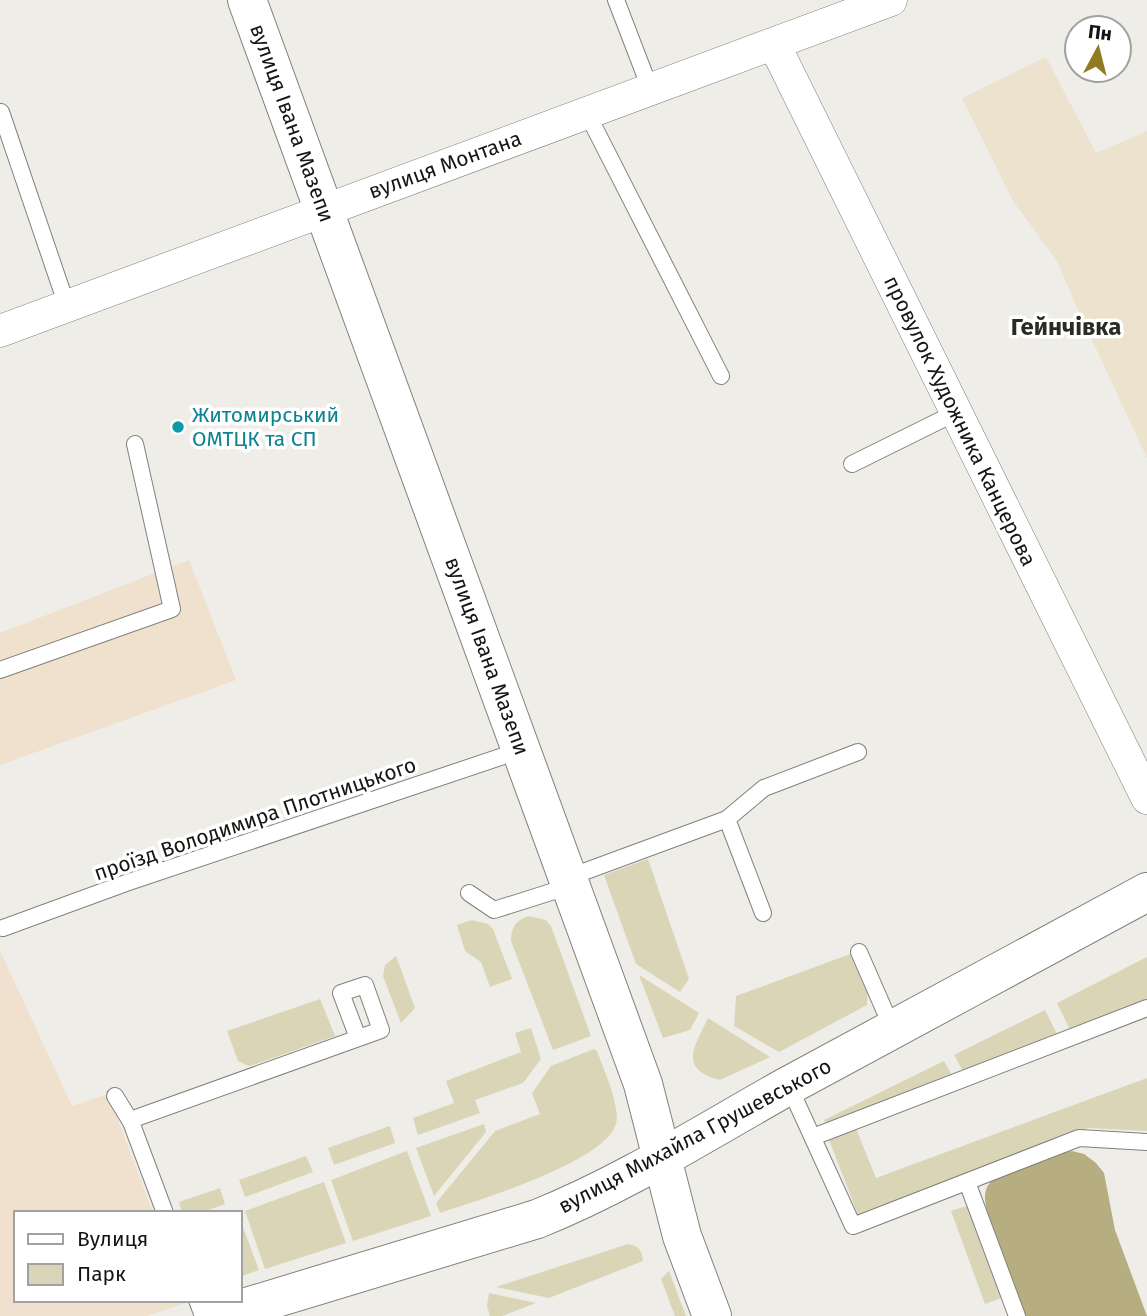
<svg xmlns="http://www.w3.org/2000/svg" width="1147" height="1316" viewBox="0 0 1147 1316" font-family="'Fira Sans',sans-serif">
<rect width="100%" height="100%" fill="#eeede7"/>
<g fill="#f0e0ce">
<polygon points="189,560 236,680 0,765 0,633"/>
<polygon points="0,951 72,1106 108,1094 153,1213 16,1213 16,1300 185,1300 182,1304 147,1316 0,1316"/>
</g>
<polygon fill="#ece2cd" points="1046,57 1096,153 1147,131 1147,458 1078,310 1057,261 1013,201 962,98"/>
<g fill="#dbd5b8">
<polygon points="648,859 689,979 680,992 636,964 604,875"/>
<path d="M528,916l18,4 5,6 40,110 -38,14 -42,-109c0,-13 4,-20 17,-25z"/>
<polygon points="472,920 488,924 493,929 512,979 490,987 481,962 465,951 457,925"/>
<polygon points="853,953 868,988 867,1005 779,1052 734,1026 736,996"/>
<polygon points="396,956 415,1008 401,1023 383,976 385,965"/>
<polygon points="1147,957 1147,1000 1070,1030 1057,1003"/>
<polygon points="639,975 699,1013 690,1030 663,1038"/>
<polygon points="320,999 335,1036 256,1064 249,1066 238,1061 227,1031"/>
<polygon points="1045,1010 1058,1036 964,1073 954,1055"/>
<path d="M708,1018l62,39 -50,23c-43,-11 -25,-34 -12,-62z"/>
<polygon points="531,1028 541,1059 523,1083 475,1100 480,1113 418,1135 413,1118 454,1103 446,1081 521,1052 515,1033"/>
<path d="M594,1049l3,2c6,17 24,56 19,73 -11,38 -140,77 -176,89l-4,-10 59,-72 45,-17 -8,-21 19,-27z"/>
<polygon points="944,1061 953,1077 827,1126 824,1120"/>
<polygon points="1147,1078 1147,1131 1088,1128 858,1215 828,1137 855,1126 876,1178"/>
<polygon points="484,1124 486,1132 434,1196 416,1148"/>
<polygon points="390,1126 395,1143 334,1165 328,1148"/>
<polygon points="407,1151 431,1216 353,1241 331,1180"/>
<polygon points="306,1156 313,1172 245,1197 239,1180"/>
<polygon points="324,1182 346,1243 265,1269 245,1211"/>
<polygon points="220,1188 225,1204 200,1213 182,1213 179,1202"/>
<polygon points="967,1206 1001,1298 985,1304 951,1211"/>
<polygon points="240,1219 259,1270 240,1277"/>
<path d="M628,1244c11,2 14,7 15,17l-94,37 -53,-11z"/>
<polygon points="669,1271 686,1316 675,1316 661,1279"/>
<polygon points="489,1293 536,1303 502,1316 490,1316 487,1306"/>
</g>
<path fill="#b6ad81" d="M1072,1151l12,3 12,9 8,10 11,57 32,86h-121l-39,-105c-2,-9 -4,-19 2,-27 8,-11 58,-26 72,-31z"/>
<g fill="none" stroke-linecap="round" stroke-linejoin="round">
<defs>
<g id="lane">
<polyline points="616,0 651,91"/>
<polyline points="1,112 67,306"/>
<polyline points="588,115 721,376"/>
<polyline points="852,464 955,413"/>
<polyline points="0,670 172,609 135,444"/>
<polyline points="727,819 763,913"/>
<polyline points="567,878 727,819 764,788 858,752"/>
<polyline points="469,893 494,910 570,886"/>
<polyline points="3,928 126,883 521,750"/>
<polyline points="859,952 893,1030"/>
<polyline points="789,1086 853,1226 1079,1138 1147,1142"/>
<polyline points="115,1096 131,1122 165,1213"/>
<polyline points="131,1122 136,1118 381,1030 365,985 341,993 358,1038"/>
<polyline points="813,1137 1147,1008"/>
<polyline points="967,1182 1017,1316"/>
<polyline points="197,1300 203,1316"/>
</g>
<g id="street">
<polyline points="774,44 1147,798"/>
<polyline points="0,331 891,0"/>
</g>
<g id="secondary">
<polyline points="247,0 643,1084 682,1236 712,1316"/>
<path d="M217,1316l320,-97c87,-35 167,-86 249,-132 120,-66 241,-129 361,-195"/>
</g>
</defs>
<use href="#lane" stroke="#82817b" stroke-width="18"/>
<use href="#street" stroke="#82817b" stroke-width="33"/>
<use href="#secondary" stroke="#82817b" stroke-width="40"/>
<use href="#lane" stroke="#fff" stroke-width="16"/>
<use href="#street" stroke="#fff" stroke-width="32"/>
<use href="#secondary" stroke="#fff" stroke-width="38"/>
</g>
<circle fill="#0f9aa8" stroke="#fff" stroke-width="2.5" cx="178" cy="427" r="7"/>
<g text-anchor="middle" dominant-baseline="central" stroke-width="7" stroke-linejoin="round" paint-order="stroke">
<g font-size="21" fill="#151513" stroke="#fff">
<text transform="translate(292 123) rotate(70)">вулиця Івана Мазепи</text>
<text transform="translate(445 165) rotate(-20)">вулиця Монтана</text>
<text transform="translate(960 421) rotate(64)">провулок Художника Канцерова</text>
<text transform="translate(487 656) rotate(70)">вулиця Івана Мазепи</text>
<text transform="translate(255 819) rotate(-19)">проїзд Володимира Плотницького</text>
<text transform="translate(695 1136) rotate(-28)">вулиця Михайла Грушевського</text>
</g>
<g font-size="21" fill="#0d838f" stroke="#fff" text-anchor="start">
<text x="192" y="415">Житомирський<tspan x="192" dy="24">ОМТЦК та СП</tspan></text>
</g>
<g font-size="24" font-weight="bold" fill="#2b2a25" stroke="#fff">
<text x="1066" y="327">Гейнчівка</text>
</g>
</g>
<rect x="14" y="1211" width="228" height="91" fill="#ffffff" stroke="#a1a1a1" stroke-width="2"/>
<rect x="28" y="1234" width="35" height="10" fill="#ffffff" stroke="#a1a1a1" stroke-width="2"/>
<text x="77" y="1246" font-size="21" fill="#151513">Вулиця</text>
<rect x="28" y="1264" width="35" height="21" fill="#dbd5b8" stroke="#a1a1a1" stroke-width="2"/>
<text x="77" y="1281" font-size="21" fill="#151513">Парк</text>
<g transform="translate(1098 49) rotate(7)"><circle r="33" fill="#ffffff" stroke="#a1a1a1" stroke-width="2"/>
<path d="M0-5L12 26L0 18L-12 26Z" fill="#8f7c22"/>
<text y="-10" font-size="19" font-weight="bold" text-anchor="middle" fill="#151513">Пн</text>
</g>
</svg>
